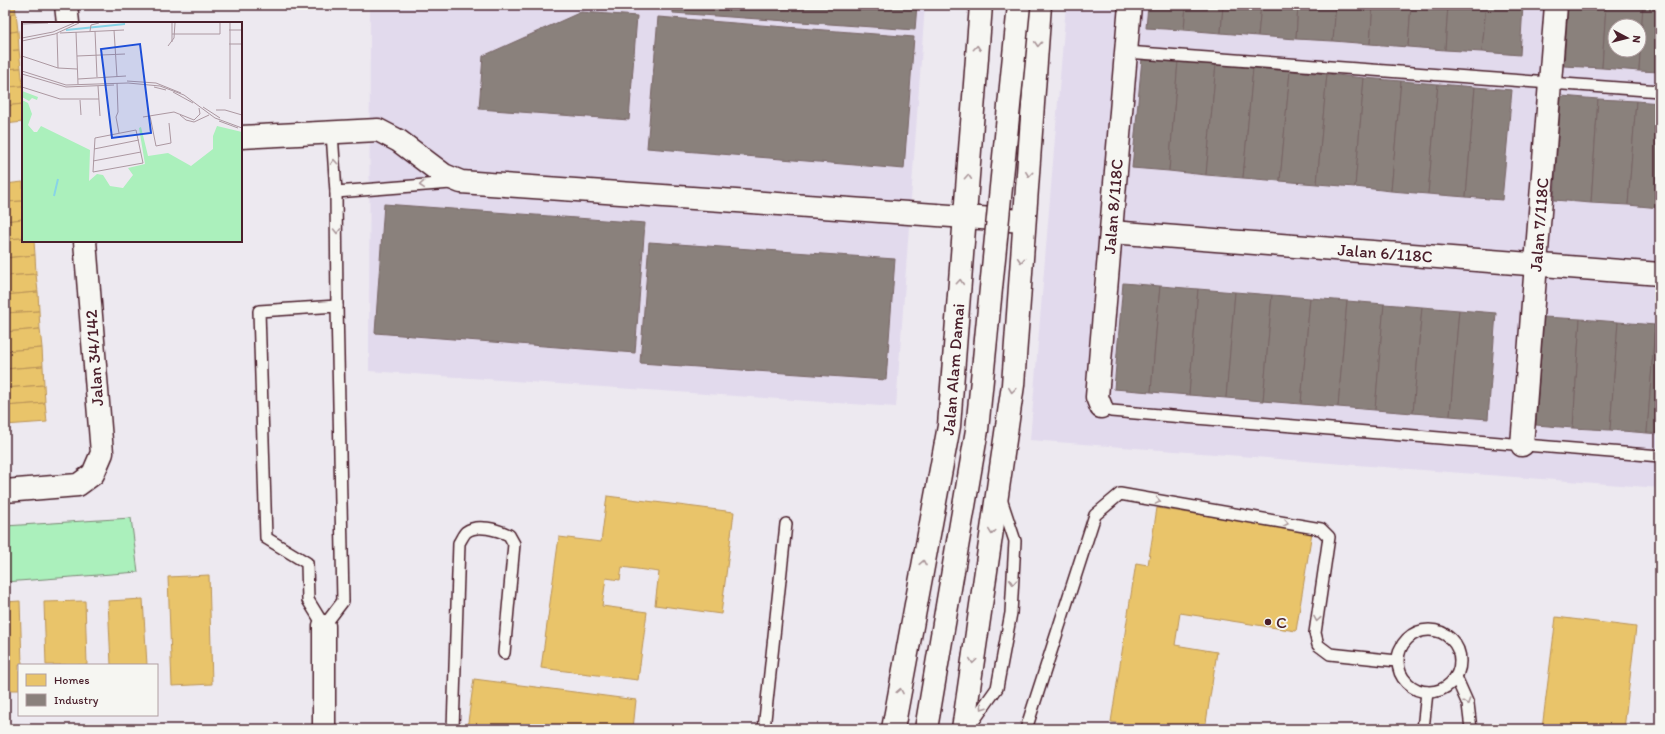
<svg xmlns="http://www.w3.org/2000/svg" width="1665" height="734" viewBox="0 0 1665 734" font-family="Itim,sans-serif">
<rect width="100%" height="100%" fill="#ede9f0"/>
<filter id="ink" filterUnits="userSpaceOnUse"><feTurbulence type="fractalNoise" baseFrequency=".025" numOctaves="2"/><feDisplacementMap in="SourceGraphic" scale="8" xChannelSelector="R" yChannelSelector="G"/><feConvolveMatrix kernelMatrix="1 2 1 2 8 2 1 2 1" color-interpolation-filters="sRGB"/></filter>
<g filter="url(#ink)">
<g fill="#e2daed" fill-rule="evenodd">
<polygon points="370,5 925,5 896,407 369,371"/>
<path d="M1066,5h594v483l-630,-48zM1615,26h24v24h-24z"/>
<polygon points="1660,697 1660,729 1656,729"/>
</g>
<polygon fill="#abf0bc" stroke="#7a8874" points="131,518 138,572 5,582 5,526"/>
<g fill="#e9c46a" stroke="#b99257">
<polygon points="5,5 15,5 16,13 5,14"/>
<polygon points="16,13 18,31 5,33 5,14"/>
<polygon points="18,31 19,50 5,51 5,33"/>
<polygon points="19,50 21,68 5,69 5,51"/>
<polygon points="21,68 23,86 5,87 5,69"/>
<polygon points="23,86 23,104 5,106 5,87"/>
<polygon points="23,104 23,122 5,124 5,106"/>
<polygon points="23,182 23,201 5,202 5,184"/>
<polygon points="23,201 23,219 5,221 5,202"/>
<polygon points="23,219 23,238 5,239 5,221"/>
<polygon points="23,238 23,241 34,241 35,255 5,258 5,239"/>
<polygon points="35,255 36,274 5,276 5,258"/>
<polygon points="36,274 38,292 5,295 5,276"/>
<polygon points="38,292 39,311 5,313 5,295"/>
<polygon points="39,311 40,329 5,332 5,313"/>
<polygon points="40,329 42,348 5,351 5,332"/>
<polygon points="42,348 43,366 5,369 5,351"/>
<polygon points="43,366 44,385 5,388 5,369"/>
<polygon points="44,385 45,403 5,406 5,388"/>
<polygon points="45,403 47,422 5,425 5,406"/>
<polygon points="607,496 734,512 721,614 655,605 659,572 622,567 620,580 606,578 602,606 647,612 638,680 541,668 559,537 601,542"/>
<polygon points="1157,508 1312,532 1296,631 1180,613 1175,645 1217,652 1205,729 1160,729 1111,722 1136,563 1148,565"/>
<polygon points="209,575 212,684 172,686 168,577"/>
<polygon points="143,599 147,665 111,665 108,601"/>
<polygon points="20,601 22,665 19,665 19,690 5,690 5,602"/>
<polygon points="85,601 87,665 46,665 44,602"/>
<polygon points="1556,617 1636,627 1624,729 1542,729"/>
<polygon points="474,679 636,700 633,729 467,729"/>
</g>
<g fill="#8a817c" stroke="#776464" fill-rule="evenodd">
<polygon points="673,5 917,5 915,30 673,13"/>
<polygon points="1148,5 1186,5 1184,30 1146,28"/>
<polygon points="1186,5 1223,5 1221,33 1184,30"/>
<polygon points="1223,5 1261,5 1258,36 1221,33"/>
<polygon points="1261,5 1298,5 1296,39 1258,36"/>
<polygon points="1298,5 1336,5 1333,41 1296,39"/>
<polygon points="1336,5 1373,5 1370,44 1333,41"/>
<polygon points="1373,5 1411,5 1408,47 1370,44"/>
<polygon points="1411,5 1448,5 1445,50 1408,47"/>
<polygon points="1448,5 1486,5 1482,52 1445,50"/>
<polygon points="1486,5 1523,5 1520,55 1482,52"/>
<polygon points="1568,5 1606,5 1602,68 1564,66"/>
<path d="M1606,5h37l-4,66 -37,-3zM1615,26h24v24h-24z"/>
<polygon points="1643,5 1660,5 1660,72 1639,71"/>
<polygon points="581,12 637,16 629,120 479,109 483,56"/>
<polygon points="658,17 914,37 904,169 647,148"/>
<polygon points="1142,58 1178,61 1169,171 1132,168"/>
<polygon points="1178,61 1216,64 1206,175 1169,171"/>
<polygon points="1216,64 1253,68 1243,178 1206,175"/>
<polygon points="1253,68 1290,71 1280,181 1243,178"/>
<polygon points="1290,71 1327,74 1317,184 1280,181"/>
<polygon points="1327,74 1364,78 1355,187 1317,184"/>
<polygon points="1364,78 1401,81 1391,191 1355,187"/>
<polygon points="1401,81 1438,84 1428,194 1391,191"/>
<polygon points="1438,84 1475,87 1466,197 1428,194"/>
<polygon points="1475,87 1512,90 1502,200 1466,197"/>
<polygon points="1561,96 1598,99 1591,203 1554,200"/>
<polygon points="1598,99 1636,101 1628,205 1591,203"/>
<polygon points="1636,101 1660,103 1660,208 1628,205"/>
<polygon points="384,204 645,223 635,353 375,333"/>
<polygon points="649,242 895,259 886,380 640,363"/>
<polygon points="1123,283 1160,286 1151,392 1114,389"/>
<polygon points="1160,286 1198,289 1189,395 1151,392"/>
<polygon points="1198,289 1235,292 1226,398 1189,395"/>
<polygon points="1235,292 1272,295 1263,401 1226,398"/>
<polygon points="1272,295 1310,298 1301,404 1263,401"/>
<polygon points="1310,298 1347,301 1338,407 1301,404"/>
<polygon points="1347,301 1384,304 1375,410 1338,407"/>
<polygon points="1384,304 1422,307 1413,413 1375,410"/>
<polygon points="1422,307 1459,310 1450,416 1413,413"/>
<polygon points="1459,310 1496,313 1488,419 1450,416"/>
<polygon points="1543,317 1580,319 1573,428 1536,425"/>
<polygon points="1580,319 1618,322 1610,430 1573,428"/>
<polygon points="1618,322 1655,325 1647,433 1610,430"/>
<polygon points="1655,325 1660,325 1660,434 1647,433"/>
</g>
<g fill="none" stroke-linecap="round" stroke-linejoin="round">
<defs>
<g id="lane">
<polyline points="1126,52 1660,91"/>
<polyline points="332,133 336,192 337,306"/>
<polyline points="336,192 451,183"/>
<polygon points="337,306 343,601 324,626 308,600 307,563 266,538 259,311"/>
<polyline points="1101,407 1111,411 1660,456"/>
<circle cx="1429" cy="661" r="31"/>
<polyline points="1456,677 1468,704 1471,729"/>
<path d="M453,729l6,-186c2,-3 4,-8 7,-11 11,-9 32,-2 43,3l5,9 -10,109"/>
<polyline points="764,729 786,524"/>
<polyline points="968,729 997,688 1011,613 1015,541 1001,499"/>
<polyline points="1026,729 1095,515 1120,494 1321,529 1329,537 1315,633 1318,645 1330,654 1397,661"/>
<polyline points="1423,729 1427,692"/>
</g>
<g id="street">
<polyline points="66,5 68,23"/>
<polyline points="241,137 378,130 399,141 444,175 461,182 1024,221"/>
<path id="s1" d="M1111,232l549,42"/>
<path id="s2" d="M1101,407l-4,-10 33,-392"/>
<path id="s3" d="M1522,445l34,-440"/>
<polyline points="5,491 78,485 93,474 102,453 85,241"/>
<polyline points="324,626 324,729"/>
</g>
<g id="secondary">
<path id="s4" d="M893,729l56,-303 32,-421"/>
<polyline points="963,729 1013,385 1040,5"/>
</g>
</defs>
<use href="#lane" stroke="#4a1f2b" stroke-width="14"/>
<use href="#street" stroke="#4a1f2b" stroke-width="25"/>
<use href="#secondary" stroke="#4a1f2b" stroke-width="25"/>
<use href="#lane" stroke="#f6f6f2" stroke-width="11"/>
<use href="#street" stroke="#f6f6f2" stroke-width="22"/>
<use href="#secondary" stroke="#f6f6f2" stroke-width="22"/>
<defs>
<polyline id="highway-bridge" points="926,729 977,430 1019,5"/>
</defs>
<use href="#highway-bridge" stroke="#4a1f2b" stroke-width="25" stroke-linecap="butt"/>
<use href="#highway-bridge" stroke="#f6f6f2" stroke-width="22"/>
</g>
<defs><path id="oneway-chevron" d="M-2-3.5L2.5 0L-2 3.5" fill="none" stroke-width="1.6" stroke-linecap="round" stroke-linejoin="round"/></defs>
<g stroke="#a99598">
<use href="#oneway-chevron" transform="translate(1038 44) rotate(94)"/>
<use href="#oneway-chevron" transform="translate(977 48) rotate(-85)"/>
<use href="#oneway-chevron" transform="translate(334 162) rotate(-94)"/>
<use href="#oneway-chevron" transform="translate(1029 174) rotate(96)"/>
<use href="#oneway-chevron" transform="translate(968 177) rotate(-86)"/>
<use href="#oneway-chevron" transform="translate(422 185) rotate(175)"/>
<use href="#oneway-chevron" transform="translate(337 231) rotate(89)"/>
<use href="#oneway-chevron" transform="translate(1021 260) rotate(94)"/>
<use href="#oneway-chevron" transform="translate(960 282) rotate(-85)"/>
<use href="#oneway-chevron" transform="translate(1012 390) rotate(97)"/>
<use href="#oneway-chevron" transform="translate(1158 501) rotate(10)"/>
<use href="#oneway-chevron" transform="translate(1286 523) rotate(10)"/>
<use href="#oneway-chevron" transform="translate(992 532) rotate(98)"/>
<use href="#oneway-chevron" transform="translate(923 563) rotate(-79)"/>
<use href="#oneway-chevron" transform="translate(1013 582) rotate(93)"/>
<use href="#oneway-chevron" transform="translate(1317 619) rotate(99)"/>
<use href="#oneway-chevron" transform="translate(973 661) rotate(98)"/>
<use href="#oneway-chevron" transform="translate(900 691) rotate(-79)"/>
<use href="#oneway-chevron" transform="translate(1467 702) rotate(71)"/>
<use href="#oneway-chevron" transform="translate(983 707) rotate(124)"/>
</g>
</g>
<circle fill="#4a1f2b" stroke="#f6f6f2" stroke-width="1.5" cx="1268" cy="622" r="4"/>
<g text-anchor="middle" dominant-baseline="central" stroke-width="4" stroke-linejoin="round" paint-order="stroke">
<g font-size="17" fill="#4a1f2b" stroke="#f6f6f2">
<text stroke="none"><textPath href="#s2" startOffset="202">Jalan 8/118C</textPath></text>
<text stroke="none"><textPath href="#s3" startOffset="221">Jalan 7/118C</textPath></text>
<text stroke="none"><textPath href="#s1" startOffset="275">Jalan 6/118C</textPath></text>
<text transform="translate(94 358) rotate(-94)">Jalan 34/142</text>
<text stroke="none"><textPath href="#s4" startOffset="365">Jalan Alam Damai</textPath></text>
</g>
<g font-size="17" fill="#4a1f2b" stroke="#f6f6f2" text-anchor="start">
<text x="1276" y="622">C</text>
</g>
</g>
<g transform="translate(22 22)">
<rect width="220" height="220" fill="#ede9f0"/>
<path d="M0,69l16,6 -1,3 -5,-2 -3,3 -7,-4zM0,78l6,3 4,11 -4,11 6,7h3l4,-6 49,24 -1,31 8,-7 6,1 7,11 13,2 10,-13 -5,-7 17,-4 -6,-36 2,-1 7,29 20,-3 23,13 22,-17v-13l4,-10 25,6v109h-220z" fill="#abf0bc"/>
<path fill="none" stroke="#88d4e7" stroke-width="2" d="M44,8l59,-6M32,174l4,-17"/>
<path fill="none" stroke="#ac98a1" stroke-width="1" d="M208,1v76M0,2l26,-1M92,8l3,47M207,8h13M68,9l1,-6 8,-2M73,9l2,46M54,10l2,52M35,11l1,35M38,11l64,-3M150,12h48v-11M0,16l31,-6 21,-9M0,19l33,-7 24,-11M150,20v-19M207,22h13M146,24l6,-8 1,-15M0,34l36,12 19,1M55,34l48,-2M0,49l44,14 62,-2 32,3 24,9 31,23 27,10M0,52l44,13 48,-2M56,57l48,-3M105,59l29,2 25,10M95,61l1,29 -2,5 3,16M76,64l2,30M0,65l38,12h39M132,65l12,3M151,70l20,11M58,78l1,15M181,85l17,11M194,88h9l17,5M158,93l6,5 8,2 15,-7M128,94l6,30 15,-3 -2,-20M121,95l31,-5 20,8 6,-6 -1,-6M197,99l19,7M114,108l7,33 -50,9 2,-34zM72,127l45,-9M71,139l48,-9"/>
<path fill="#1d4ed8" fill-opacity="0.15" stroke="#1d4ed8" stroke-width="2" d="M118,22l11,89 -39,5 -11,-89z"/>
<rect width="220" height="220" fill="none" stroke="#4a1f2b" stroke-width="2"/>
</g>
<rect width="1665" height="734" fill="none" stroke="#f6f6f2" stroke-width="20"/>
<rect x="10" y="10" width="1645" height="714" fill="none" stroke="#4a1f2b" stroke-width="1.5" filter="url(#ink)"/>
<rect x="18" y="664" width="140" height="52" fill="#f6f6f2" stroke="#b1a0a2"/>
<rect x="26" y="674" width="20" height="12" fill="#e9c46a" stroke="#b1a0a2"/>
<text x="54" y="684" font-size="12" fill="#4a1f2b">Homes</text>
<rect x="26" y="694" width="20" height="12" fill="#8a817c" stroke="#b1a0a2"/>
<text x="54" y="704" font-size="12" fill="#4a1f2b">Industry</text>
<g transform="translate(1627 38) rotate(97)"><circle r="19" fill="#f6f6f2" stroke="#b1a0a2"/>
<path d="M0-3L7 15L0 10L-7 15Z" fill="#4a1f2b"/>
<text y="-6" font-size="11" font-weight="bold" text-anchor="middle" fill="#4a1f2b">N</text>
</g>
</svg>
